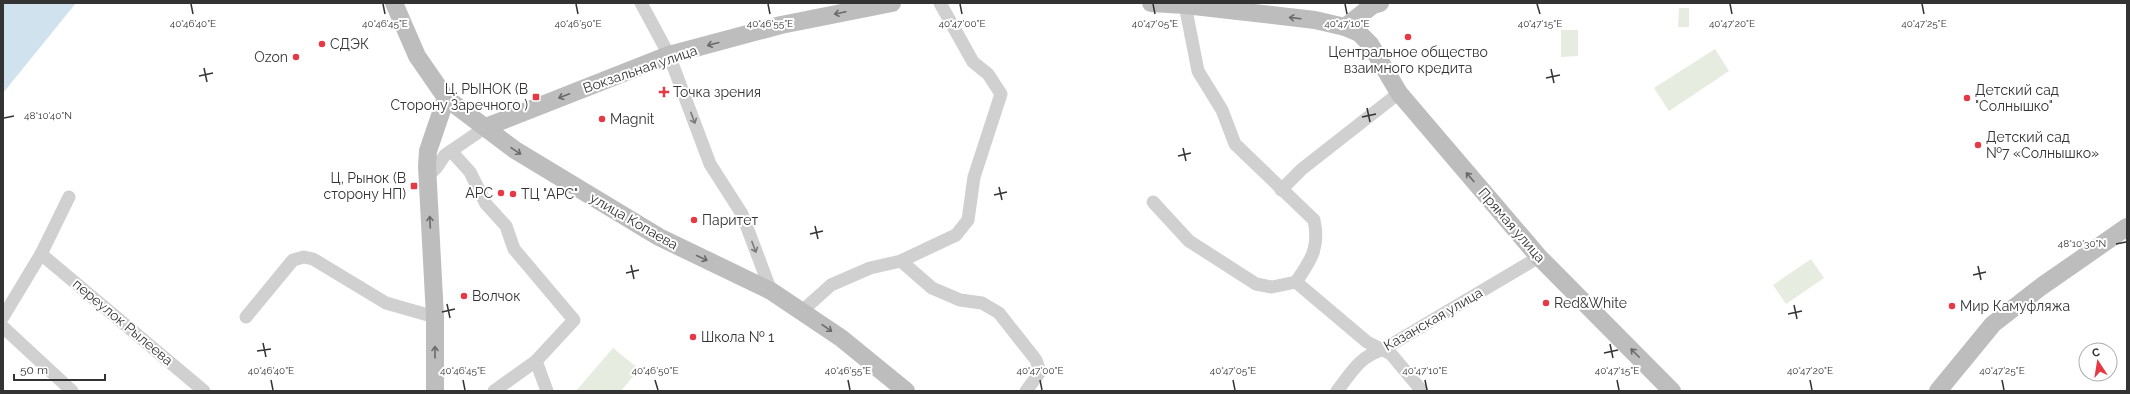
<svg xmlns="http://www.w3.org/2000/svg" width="2130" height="394" viewBox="0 0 2130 394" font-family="Raleway,sans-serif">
<rect width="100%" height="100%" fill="#fff"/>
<g fill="#e6ecdf">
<polygon points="1679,8 1689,8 1689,27 1678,27"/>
<polygon points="1561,30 1578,30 1578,56 1561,57"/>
<polygon points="1715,49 1729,71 1669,111 1654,88"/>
<polygon points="1811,259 1824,278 1786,304 1773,285"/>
<polygon points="613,348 639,369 621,391 576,391"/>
</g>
<polygon fill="#cfe2ee" points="3,3 76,3 3,93"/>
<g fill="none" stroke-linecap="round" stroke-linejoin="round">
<g stroke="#d0d0d0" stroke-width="13">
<polyline points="641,3 669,55 710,164 742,214 771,291"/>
<path d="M1185,5l13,66 24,39 13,34 79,76c6,28 -3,40 -18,62"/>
<polyline points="451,151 470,172 486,204 506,226 514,249 574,320 536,361 494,391"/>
<polyline points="428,176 437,167 445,155 486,127"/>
<polyline points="1281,190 1302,169 1399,93"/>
<polyline points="1153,202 1189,241 1256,284 1272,287 1296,282"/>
<polyline points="41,254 204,391"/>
<polyline points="901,261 932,288 960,300 982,303 999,313 1036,360 1040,372 1026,391"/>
<polyline points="1296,282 1367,342 1391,354 1422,391"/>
<polyline points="802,311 831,285 870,268 901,261 956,235 968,220 974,177 1001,94 988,74 973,62 940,3"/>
<polyline points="3,317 41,254 69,197"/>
<polyline points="246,317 293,260 304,257 313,259 386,303 435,317"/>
<polyline points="3,327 72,391"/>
<polyline points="536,361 547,391"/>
<path d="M1337,391c14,-18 23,-35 45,-41l157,-93"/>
</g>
<g stroke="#bdbdbd" stroke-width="18">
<polyline points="394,3 417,56 446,98 515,150 659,237 771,291 841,338 906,391"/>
<polyline points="1151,3 1185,5 1315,20 1345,27 1359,33 1370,44 1399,93 1539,257 1672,391"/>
<polyline points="1345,27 1373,5 1380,3"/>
<polyline points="486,127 669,55 781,25 892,3"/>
<polyline points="435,391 435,317 427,166 428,151 446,98"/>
<polyline points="1938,391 1993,324 2042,286 2127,227"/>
</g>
</g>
<defs><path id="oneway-shaft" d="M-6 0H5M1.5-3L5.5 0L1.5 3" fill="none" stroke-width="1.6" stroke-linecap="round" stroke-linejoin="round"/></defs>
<g stroke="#6a6a6a">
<use href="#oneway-shaft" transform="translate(840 13) rotate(168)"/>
<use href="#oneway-shaft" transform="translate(1295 18) rotate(-173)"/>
<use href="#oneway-shaft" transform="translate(713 44) rotate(165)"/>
<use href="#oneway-shaft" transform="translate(564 96) rotate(159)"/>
<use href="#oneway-shaft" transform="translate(516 151) rotate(34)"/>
<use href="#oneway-shaft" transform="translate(1470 177) rotate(-130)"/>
<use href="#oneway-shaft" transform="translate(430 222) rotate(-93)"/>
<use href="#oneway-shaft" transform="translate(702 258) rotate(25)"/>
<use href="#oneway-shaft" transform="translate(827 328) rotate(35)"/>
<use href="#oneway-shaft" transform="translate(435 352) rotate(-90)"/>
<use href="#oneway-shaft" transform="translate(1635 353) rotate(-135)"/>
</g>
<g stroke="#7a7a7a">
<use href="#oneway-shaft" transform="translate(693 118) rotate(69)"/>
<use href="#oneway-shaft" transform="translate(754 247) rotate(69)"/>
</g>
<path fill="none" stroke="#333" stroke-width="1.5" d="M191,4l2,10M383,4l2,10M576,4l2,10M768,4l2,10M960,4l2,10M1153,4l2,10M1345,4l2,10M1537,4l3,10M1730,4l2,10M1922,4l2,10M204,68l3,14M1551,69l3,14M199,76l14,-3M1546,78l14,-3M1367,108l3,14M1362,117l14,-3M4,118l10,-2M1183,148l3,13M1178,156l13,-3M999,187l3,13M994,195l13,-3M815,226l3,13M810,234l13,-3M2116,244l10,-2M631,265l3,14M1978,266l3,14M626,273l13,-3M1973,275l13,-3M447,304l3,14M1794,305l3,14M442,312l13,-3M1788,314l14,-3M263,343l3,14M1610,344l3,14M257,351l14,-2M1604,353l14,-3M271,380l2,10M463,380l2,10M655,380l3,10M848,380l2,10M1040,380l2,10M1233,380l2,10M1425,380l2,10M1617,380l2,10M1810,380l2,10M2002,380l2,10"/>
<g fill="#e63946" stroke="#fff" stroke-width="1.5">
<circle cx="1408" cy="37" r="4"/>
<circle cx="322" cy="44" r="4"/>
<circle cx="296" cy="57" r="4"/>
<path d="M662 86h4v4h4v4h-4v4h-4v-4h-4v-4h4z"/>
<rect x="532" y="93" width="8" height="8" rx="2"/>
<circle cx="1967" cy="98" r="4"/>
<circle cx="602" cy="119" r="4"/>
<circle cx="1978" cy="145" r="4"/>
<rect x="410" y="182" width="8" height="8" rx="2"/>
<circle cx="501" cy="193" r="4"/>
<circle cx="513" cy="194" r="4"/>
<circle cx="694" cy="220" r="4"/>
<circle cx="464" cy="296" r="4"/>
<circle cx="1546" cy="303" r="4"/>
<circle cx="1952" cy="306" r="4"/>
<circle cx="693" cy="337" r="4"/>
</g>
<g text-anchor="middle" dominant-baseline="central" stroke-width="4" stroke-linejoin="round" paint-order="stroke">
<g font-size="14" fill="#333" stroke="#fff" text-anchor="start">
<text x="330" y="44">СДЭК</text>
<text x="1408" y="52" text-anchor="middle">Центральное общество<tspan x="1408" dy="16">взаимного кредита</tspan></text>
<text x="288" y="57" text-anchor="end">Ozon</text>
<text x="528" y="89" text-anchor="end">Ц. РЫНОК (В<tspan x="528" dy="16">Сторону Заречного )</tspan></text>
<text x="1975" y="90">Детский сад<tspan x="1975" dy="16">"Солнышко"</tspan></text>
<text x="673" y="92">Точка зрения</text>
<text x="610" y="119">Magnit</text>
<text x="1986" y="137">Детский сад<tspan x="1986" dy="16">№7 «Солнышко»</tspan></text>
<text x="406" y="178" text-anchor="end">Ц, Рынок (В<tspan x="406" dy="16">сторону НП)</tspan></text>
<text x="493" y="193" text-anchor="end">АРС</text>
<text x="521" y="194">ТЦ "АРС"</text>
<text x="702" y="220">Паритет</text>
<text x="472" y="296">Волчок</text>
<text x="1554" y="303">Red&amp;White</text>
<text x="1960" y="306">Мир Камуфляжа</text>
<text x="701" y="337">Школа № 1</text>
</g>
<g font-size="14" fill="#333" stroke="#fff">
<text transform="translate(640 69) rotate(-19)">Вокзальная улица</text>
<text transform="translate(634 221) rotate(30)">улица Копаева</text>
<text transform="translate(1512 225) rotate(49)">Прямая улица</text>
<text transform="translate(1433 319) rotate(-30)">Казанская улица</text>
<text transform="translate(123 322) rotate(40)">переулок Рылеева</text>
</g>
</g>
<g font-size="10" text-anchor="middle" fill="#333" stroke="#fff" stroke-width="4" stroke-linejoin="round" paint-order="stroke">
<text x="193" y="27">40°46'40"E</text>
<text x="385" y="27">40°46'45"E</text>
<text x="578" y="27">40°46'50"E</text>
<text x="770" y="27">40°46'55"E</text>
<text x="962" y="27">40°47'00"E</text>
<text x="1155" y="27">40°47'05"E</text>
<text x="1347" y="27">40°47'10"E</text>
<text x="1540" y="27">40°47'15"E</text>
<text x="1732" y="27">40°47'20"E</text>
<text x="1924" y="27">40°47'25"E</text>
<text x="48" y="119">48°10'40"N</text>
<text x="2082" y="247">48°10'30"N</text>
<text x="271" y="374">40°46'40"E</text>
<text x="463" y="374">40°46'45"E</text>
<text x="655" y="374">40°46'50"E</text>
<text x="848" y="374">40°46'55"E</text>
<text x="1040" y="374">40°47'00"E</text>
<text x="1233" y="374">40°47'05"E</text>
<text x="1425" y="374">40°47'10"E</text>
<text x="1617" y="374">40°47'15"E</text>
<text x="1810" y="374">40°47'20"E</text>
<text x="2002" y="374">40°47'25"E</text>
</g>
<rect width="2130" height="394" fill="none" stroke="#333333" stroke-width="8"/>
<g transform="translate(2098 362) rotate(348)"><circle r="19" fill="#ffffff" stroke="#adadad"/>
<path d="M0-3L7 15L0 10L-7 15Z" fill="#e63946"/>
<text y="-6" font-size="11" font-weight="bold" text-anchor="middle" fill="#333333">С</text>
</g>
<path d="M14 374v6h91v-6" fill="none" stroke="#333333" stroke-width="2"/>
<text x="20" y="374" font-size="12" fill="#333333" stroke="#ffffff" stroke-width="3" paint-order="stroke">50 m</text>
</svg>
